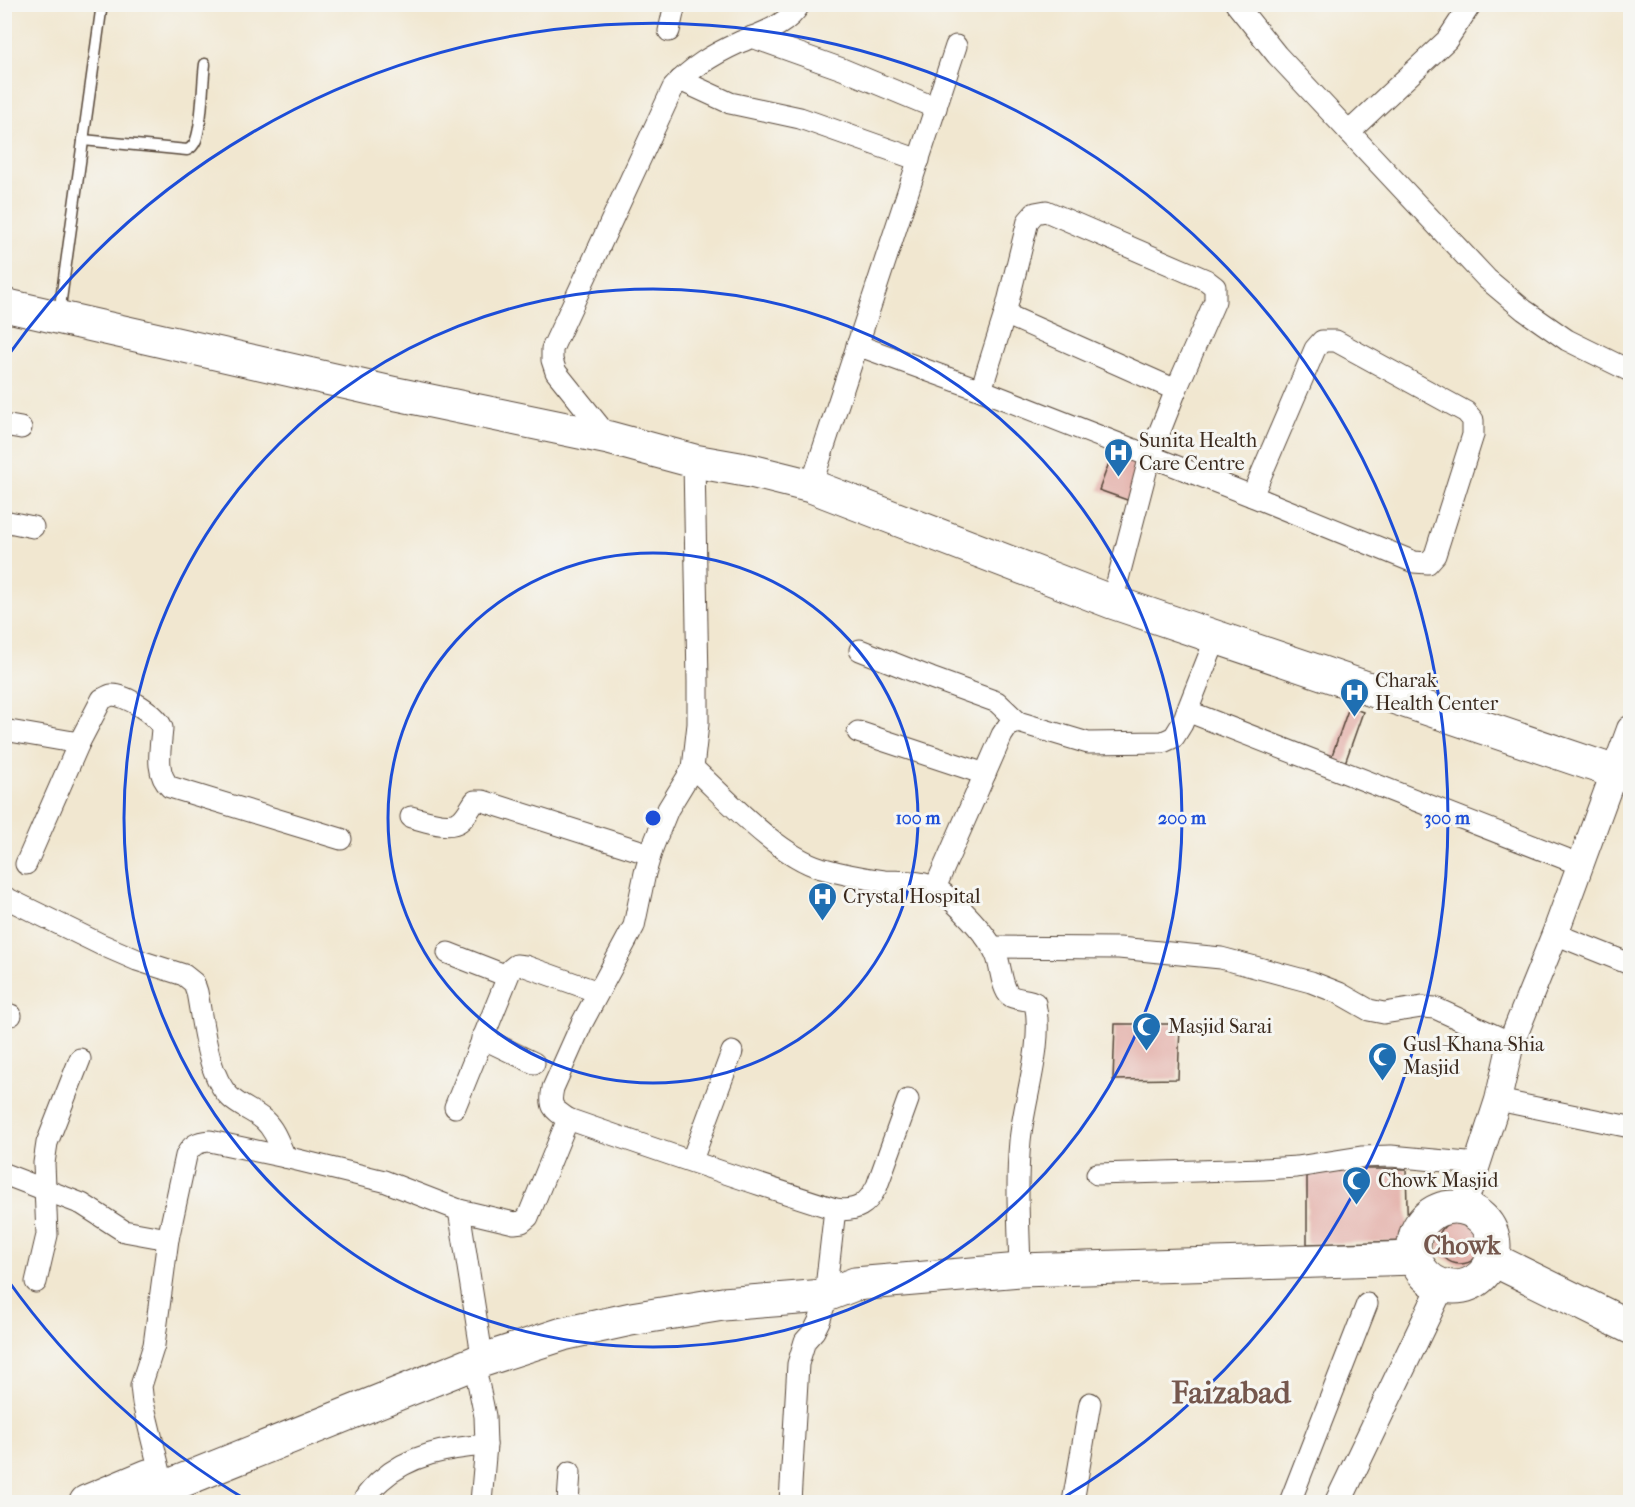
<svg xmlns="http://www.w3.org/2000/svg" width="1635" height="1507" viewBox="0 0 1635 1507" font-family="'IM FELL French Canon',serif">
<rect width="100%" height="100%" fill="#f6f6f2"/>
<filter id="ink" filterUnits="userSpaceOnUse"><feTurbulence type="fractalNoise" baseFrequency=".0167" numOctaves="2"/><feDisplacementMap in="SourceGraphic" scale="12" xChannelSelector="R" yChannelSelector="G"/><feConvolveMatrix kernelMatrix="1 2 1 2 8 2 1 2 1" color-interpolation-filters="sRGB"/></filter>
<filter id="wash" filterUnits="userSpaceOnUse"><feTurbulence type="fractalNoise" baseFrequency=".008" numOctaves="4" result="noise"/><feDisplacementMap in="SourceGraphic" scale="24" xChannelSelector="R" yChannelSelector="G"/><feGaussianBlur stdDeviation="1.35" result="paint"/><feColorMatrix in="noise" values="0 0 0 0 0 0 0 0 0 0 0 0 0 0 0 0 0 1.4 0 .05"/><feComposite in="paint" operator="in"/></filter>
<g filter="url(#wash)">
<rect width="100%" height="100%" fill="#f1e7d0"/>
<g id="blocks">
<g fill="#e2aba4">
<polygon points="1113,452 1144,463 1130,501 1099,490"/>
<polygon points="1349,707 1363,712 1345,763 1331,758"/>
<polygon points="1115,1024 1180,1024 1178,1079 1113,1080"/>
<polygon points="1307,1169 1406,1169 1408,1241 1307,1244"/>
<circle cx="1460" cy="1242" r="22"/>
</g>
</g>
</g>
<g filter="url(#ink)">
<use href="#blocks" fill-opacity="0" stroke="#564639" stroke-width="1.5"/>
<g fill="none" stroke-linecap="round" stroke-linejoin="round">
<defs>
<g id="service">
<path d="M83,140l104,10c5,-2 7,-5 9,-10 7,-20 6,-54 9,-76"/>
<polyline points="59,314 102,4"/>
</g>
<g id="minor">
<polyline points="1236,4 1277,55 1487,279 1524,310 1567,340 1630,371"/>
<polyline points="669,31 675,4"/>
<polyline points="752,37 842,69 936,108"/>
<polyline points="680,80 730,103 800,118 919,160"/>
<polyline points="1349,132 1447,40 1471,4"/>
<polyline points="1005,314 1176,390"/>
<polygon points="1322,341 1336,341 1466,412 1473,420 1473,435 1435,555 1428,563 1414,562 1252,496 1315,349"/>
<polyline points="857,345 981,390 1252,496"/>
<polyline points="981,390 1005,314 1028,221 1035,213 1046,211 1206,280 1215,287 1215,301 1176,390 1150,456 1112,602"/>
<polyline points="4,425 21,428"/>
<path d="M609,438l-53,-66 -4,-12v-11l121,-261c18,-21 41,-34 65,-45 23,-10 48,-16 62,-39"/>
<path d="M694,461l4,221v42l-5,44c35,32 83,86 128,100 21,6 42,10 63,13 16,1 39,-1 53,8 19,12 53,48 60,68 4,11 4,25 10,35 6,10 20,5 28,11 9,41 -11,96 -15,138 -4,43 -1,86 0,129"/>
<polyline points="811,486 956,46"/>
<polyline points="4,521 33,527"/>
<polyline points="860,650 931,678 997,702 1018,722"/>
<polyline points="1187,711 1579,864"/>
<polyline points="4,730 79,743"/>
<polyline points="858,732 985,774"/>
<path d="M693,768l-25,41 -15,37 -8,27 -11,53 -52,97 -29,65c-4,19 0,21 15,31 89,31 178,62 267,90 22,3 32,-4 42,-23l31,-86"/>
<path d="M411,817c13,3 37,13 49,4 6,-4 10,-13 15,-20h8l167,53"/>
<path d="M26,864l53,-121 23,-44c3,-1 6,-3 9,-4 14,-1 47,20 51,33 -1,19 -8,45 8,59l171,52"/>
<polyline points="935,888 1002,735 1008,726 1018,722 1088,743 1163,742 1174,737 1182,724 1216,638"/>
<path d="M4,897l96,47 37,16 47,15 10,8 3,9c6,31 10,83 33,105 10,10 24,14 34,23 11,10 15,24 21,37"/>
<polyline points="1555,934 1630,964"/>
<polyline points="993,947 1119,948 1221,958 1311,982 1339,993 1369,1010 1384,1013 1422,1007 1435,1008 1511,1043"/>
<polyline points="448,953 507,976"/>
<polyline points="4,1013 11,1015"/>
<polyline points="482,1038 534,1063"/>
<polyline points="1498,1100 1630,1127"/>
<polyline points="455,1107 511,969 516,965 525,966 598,992"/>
<polyline points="692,1160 732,1052"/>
<polyline points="4,1174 82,1204 124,1231 168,1239"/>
<polyline points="1097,1174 1263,1169 1297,1167 1361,1157 1391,1156 1478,1164"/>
<polyline points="459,1210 480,1343 485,1360"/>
<polyline points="36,1282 47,1235 44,1163 47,1143 80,1059"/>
<polyline points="474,1363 485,1416 486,1445 481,1502"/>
<path d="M162,1489l-2,-17 -17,-69 -2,-17 13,-41 14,-106 18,-83c5,-11 11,-14 24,-15l75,16 99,24 75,29 55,13 8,-1 6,-5 40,-98"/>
<path d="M363,1502c3,-8 11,-15 17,-21 30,-27 68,-33 106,-36"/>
<polyline points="568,1502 570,1472"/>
<polyline points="790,1502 798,1364 805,1341 814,1331 820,1319 824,1305 835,1209"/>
<polyline points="1073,1502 1090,1403"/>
<polyline points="1290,1502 1367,1304"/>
</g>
<g id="tertiary">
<polyline points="1463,1208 1498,1100 1511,1043 1555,934 1630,729"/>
<polyline points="1338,1502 1442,1285"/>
</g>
<g id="primary">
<polyline points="4,305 392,393 609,438 694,461 751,471 811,486 1112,602 1630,777"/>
<circle cx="1454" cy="1247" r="40"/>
<polyline points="1492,1259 1630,1327"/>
<polyline points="86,1502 148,1476"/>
<polyline points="129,1502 474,1363 563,1334 631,1319 723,1304 824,1296 855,1284 1020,1270 1415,1258"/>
</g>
</defs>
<use href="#service" stroke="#564639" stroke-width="13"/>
<use href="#minor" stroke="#564639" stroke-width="23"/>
<use href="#tertiary" stroke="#564639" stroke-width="28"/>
<use href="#primary" stroke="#564639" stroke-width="35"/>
<use href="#service" stroke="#fff" stroke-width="10"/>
<use href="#minor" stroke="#fff" stroke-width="21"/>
<use href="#tertiary" stroke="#fff" stroke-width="26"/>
<use href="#primary" stroke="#fff" stroke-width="33"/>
</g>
</g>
<g fill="none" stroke="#1d4ed8" stroke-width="3">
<circle cx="653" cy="818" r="265"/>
<circle cx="653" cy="818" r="529"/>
<path d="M250 1502A794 794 0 0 1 7 1279M7 357A794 794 0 1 1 1056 1502"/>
</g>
<defs>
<symbol id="hospital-pin" viewBox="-11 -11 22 30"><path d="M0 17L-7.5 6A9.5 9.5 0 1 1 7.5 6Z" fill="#1f6fb2" stroke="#f6f6f2"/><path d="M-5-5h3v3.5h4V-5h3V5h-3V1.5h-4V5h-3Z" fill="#fff"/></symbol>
<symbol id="mosque-pin" viewBox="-11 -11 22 30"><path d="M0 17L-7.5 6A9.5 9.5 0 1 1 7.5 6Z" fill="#1f6fb2" stroke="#f6f6f2"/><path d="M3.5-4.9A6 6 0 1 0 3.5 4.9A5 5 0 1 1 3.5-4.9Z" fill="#fff"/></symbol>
</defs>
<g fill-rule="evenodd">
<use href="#hospital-pin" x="1102" y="436" width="33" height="45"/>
<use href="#hospital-pin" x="1338" y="676" width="33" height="45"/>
<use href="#hospital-pin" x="806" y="880" width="33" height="45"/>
<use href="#mosque-pin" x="1130" y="1010" width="33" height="45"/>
<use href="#mosque-pin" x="1366" y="1040" width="33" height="45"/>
<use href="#mosque-pin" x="1340" y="1164" width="33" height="45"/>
</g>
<g text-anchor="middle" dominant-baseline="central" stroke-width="6" stroke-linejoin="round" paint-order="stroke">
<g font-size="20" fill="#3b2a1e" stroke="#f6f6f2" text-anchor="start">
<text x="1139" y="440">Sunita Health<tspan x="1139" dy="23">Care Centre</tspan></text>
<text x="1375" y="680">Charak<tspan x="1375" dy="23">Health Center</tspan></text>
<text x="843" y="896">Crystal Hospital</text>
<text x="1168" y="1026">Masjid Sarai</text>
<text x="1403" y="1044">Gusl-Khana-Shia<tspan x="1403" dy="23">Masjid</tspan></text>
<text x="1378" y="1180">Chowk Masjid</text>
</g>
<g font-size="26" font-weight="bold" fill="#75574d" stroke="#f6f6f2">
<text x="1462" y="1245">Chowk</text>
</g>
<g font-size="32" font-weight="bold" fill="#75574d" stroke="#f6f6f2">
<text x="1231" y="1392">Faizabad</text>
</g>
</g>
<circle cx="653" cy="818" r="9" fill="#1d4ed8" stroke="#f6f6f2" stroke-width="3"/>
<g font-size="18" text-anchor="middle" font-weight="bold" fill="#1d4ed8" stroke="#f6f6f2" stroke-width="6" stroke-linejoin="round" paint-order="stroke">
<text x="918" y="824">100 m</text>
<text x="1182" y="824">200 m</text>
<text x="1447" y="824">300 m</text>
</g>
<rect width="1635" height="1507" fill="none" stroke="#f6f6f2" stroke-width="24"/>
</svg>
